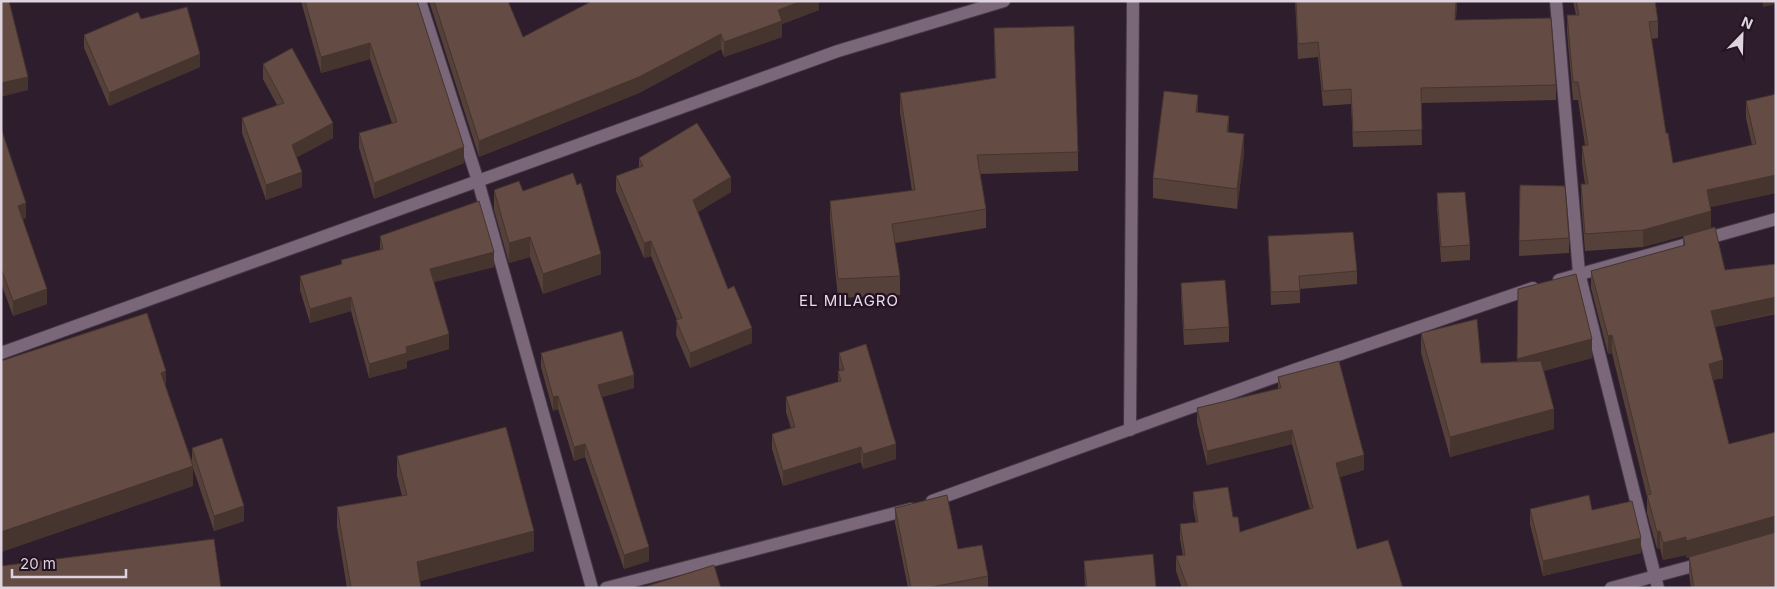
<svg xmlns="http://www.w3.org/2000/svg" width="1777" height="589" viewBox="0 0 1777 589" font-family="Inter,sans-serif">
<rect width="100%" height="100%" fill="#2d1d2d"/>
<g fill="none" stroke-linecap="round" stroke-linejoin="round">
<defs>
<g id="street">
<polyline points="420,1 478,181 592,588"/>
<polyline points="1556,1 1579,273 1658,588"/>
<polyline points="1559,280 1776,219"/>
<polyline points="1,353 838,51 1004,1"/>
<polyline points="1130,430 1133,1"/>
<polyline points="932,501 1294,370 1533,288"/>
<polyline points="606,588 911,509"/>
<polyline points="1611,588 1704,563"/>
</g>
</defs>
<use href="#street" stroke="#443845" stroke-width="14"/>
<use href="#street" stroke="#7a677a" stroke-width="12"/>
</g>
<g fill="#56403a">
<polygon points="301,1 417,1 464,163 374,199 359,148 359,133 392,123 370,59 321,73"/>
<polygon points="429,1 508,1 523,37 819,1 819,10 782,24 782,37 724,57 721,49 639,93 479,157"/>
<polygon points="1295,1 1457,1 1456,20 1556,85 1556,100 1421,103 1422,145 1353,147 1351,104 1323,106 1318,57 1298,59"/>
<polygon points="1573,1 1655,1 1658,21 1658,38 1651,39 1666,133 1673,163 1752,145 1746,118 1746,101 1776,193 1710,207 1711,228 1725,270 1776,264 1776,314 1715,327 1723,378 1713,380 1729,444 1776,432 1776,588 1691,588 1689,574 1689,557 1686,558 1686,555 1663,560 1660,548 1657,549 1647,513 1647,497 1612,353 1608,354 1591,288 1591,271 1683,246 1683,236 1643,247 1585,251 1581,201 1581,184 1585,184 1582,163 1582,146 1585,145 1578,100 1573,100 1567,32 1567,15 1576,15"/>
<polygon points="141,19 200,67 109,106 84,48 84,35"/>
<polygon points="994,28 1078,152 1078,171 980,174 986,209 986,228 895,243 900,276 900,295 838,298 830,220 830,201 912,191 900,112 900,93 995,78"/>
<polygon points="263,64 333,138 297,157 302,187 266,200 242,133 242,118 277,105 263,79"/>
<polygon points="1198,112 1229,132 1244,154 1237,209 1153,198 1153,178"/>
<polygon points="1,128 26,218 23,219 47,304 13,316 1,283"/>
<polygon points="639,158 731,192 698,212 728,289 752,343 690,368 676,335 677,320 651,256 644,258 616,191 616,176 639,168"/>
<polygon points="1520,185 1569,238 1569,253 1519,256"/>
<polygon points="494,190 523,191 601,274 543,294 530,257 509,263 494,210"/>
<polygon points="1437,193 1470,245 1470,260 1441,262 1437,208"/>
<polygon points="380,236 494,267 434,282 449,349 407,361 407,368 369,378 351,311 310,323 300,290 300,276 341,265 341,260 380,250"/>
<polygon points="1268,236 1357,271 1357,284 1300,289 1300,303 1271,305"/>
<polygon points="1181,283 1229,327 1229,342 1184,345 1181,298"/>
<polygon points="1421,333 1481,363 1592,358 1543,371 1554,429 1450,457 1421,353"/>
<polygon points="541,353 634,388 602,397 649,561 624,569 585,457 574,461 558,409 553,411 541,367"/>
<polygon points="839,353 896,459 863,469 861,462 783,486 772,449 772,434 791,428 786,412 786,397 838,382 838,371 840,371 839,368"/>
<polygon points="1,361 166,389 192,461 192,448 244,521 214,531 193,468 193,486 1,552"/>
<polygon points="1278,377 1364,470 1340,477 1357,549 1403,588 1182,588 1176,571 1176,556 1183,556 1180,539 1180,524 1196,522 1193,507 1193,492 1233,517 1240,532 1310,510 1292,444 1207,465 1197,423 1197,408 1278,389"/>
<polygon points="397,456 534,551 420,581 421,588 347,588 337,527 337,507 402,496 397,476"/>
<polygon points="895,508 958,549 988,576 988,588 908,588 895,523"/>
<polygon points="1530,509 1592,510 1641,553 1543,576 1530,524"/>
<polygon points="1084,561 1156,588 1085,588"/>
</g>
<g fill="#46342f">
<polygon points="802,1 819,1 819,10 782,24 782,37 724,57 724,42 778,10"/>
<polygon points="1456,1 1457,1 1455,35 1455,20"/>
<polygon points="1763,1 1776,1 1776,4 1763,7"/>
<polygon points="721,34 721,49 639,93 479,157 479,141"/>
<polygon points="370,43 370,59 321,73 321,57"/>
<polygon points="200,54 200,67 109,106 109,93"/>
<polygon points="28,77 28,90 1,97 1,83"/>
<polygon points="1198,95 1198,115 1196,112"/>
<polygon points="1229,116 1229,136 1227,132"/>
<polygon points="333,123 333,138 292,160 292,145"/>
<polygon points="1244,134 1244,154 1237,209 1237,189"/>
<polygon points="464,147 464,163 374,199 374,183"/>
<polygon points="302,172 302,187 266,200 266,185"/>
<polygon points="1776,175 1776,193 1707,208 1707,190"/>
<polygon points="731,177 731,192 693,215 693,200"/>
<polygon points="26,203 26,218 18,221 18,206"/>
<polygon points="1711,211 1711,228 1643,247 1643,230"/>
<polygon points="530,237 530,257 509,263 509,243"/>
<polygon points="651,241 651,256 644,258 644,243"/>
<polygon points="494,252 494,267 430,283 430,269"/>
<polygon points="601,254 601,274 543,294 543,274"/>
<polygon points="47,289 47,304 13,316 13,301"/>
<polygon points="1776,296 1776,313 1711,328 1711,311"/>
<polygon points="351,297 351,311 310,323 310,309"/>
<polygon points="752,328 752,343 690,368 690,353"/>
<polygon points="449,334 449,349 407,361 407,368 369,378 369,364 406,347"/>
<polygon points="1612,335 1612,353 1608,354 1608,336"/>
<polygon points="1592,339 1592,358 1517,378 1517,359"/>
<polygon points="1723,360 1723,378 1709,381 1709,364"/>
<polygon points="166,371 166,391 161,373"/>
<polygon points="634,375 634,388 598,398 598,385"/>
<polygon points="558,396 558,409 553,411 553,397"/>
<polygon points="1554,409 1554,429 1450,457 1450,437"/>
<polygon points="1292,430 1292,444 1207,465 1207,451"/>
<polygon points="585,444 585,457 574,461 574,447"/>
<polygon points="896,444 896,459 863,469 863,454"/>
<polygon points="861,447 861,462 783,486 783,471"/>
<polygon points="1364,455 1364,470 1336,478 1336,463"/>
<polygon points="193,466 193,486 1,552 1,532"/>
<polygon points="244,506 244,521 214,531 214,516"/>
<polygon points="1774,516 1774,533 1686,558 1686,541"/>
<polygon points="534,531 534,551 417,582 417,562"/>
<polygon points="1660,531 1660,548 1657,549 1657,532"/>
<polygon points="1686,537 1686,555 1663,560 1663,543"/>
<polygon points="1641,538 1641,553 1543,576 1543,561"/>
<polygon points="649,547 649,561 624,569 624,555"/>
</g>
<g fill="#644b43" stroke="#46342f">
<polygon points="1,1 9,1 28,77 1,83"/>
<polygon points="305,1 417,1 464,147 374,183 359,133 397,122 370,43 321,57"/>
<polygon points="434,1 508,1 523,37 592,1 802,1 778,10 782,21 724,42 721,34 639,77 479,141"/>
<polygon points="1296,1 1456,1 1455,20 1551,18 1556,85 1421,88 1422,130 1353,132 1351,89 1323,91 1318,42 1298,44"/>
<polygon points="1576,1 1655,1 1658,21 1649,22 1666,133 1668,133 1673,163 1756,144 1746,101 1776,94 1776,175 1707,190 1711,211 1643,230 1585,234 1581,184 1588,184 1582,146 1588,145 1578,82 1573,82 1567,15 1579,15"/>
<polygon points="187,7 200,54 109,93 84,35 138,12 141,19"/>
<polygon points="1074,26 1078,152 977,155 986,209 892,224 900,276 838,279 830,201 915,190 900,93 996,78 994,28"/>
<polygon points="292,48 333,123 292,145 302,172 266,185 242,118 284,103 263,64"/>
<polygon points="1164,91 1198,95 1196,112 1229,116 1227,132 1244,134 1237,189 1153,178"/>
<polygon points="697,123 731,177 693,200 728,289 734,286 752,328 690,353 676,320 682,318 651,241 644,243 616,176 643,166 639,158"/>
<polygon points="1,128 26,203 18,206 47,289 13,301 1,268"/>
<polygon points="573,173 577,185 581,183 601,254 543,274 530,237 509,243 494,190 519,181 523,191"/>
<polygon points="1520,185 1565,186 1569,238 1519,241"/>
<polygon points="1465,192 1470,245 1441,247 1437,193"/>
<polygon points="479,201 494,252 430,269 449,334 406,347 407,353 369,364 351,297 310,309 300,276 342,264 341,260 383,249 380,236"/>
<polygon points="1715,227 1725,270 1776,264 1776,297 1711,311 1723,360 1709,364 1729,444 1776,432 1776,516 1686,541 1686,537 1663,543 1660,531 1657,532 1647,495 1651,494 1612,335 1608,336 1591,271 1685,245 1683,236"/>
<polygon points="1353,232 1357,271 1299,276 1300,291 1271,292 1268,236"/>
<polygon points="1576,274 1592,339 1517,359 1518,289"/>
<polygon points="1225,280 1229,327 1184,330 1181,283"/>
<polygon points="147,313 166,371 161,373 193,466 1,532 1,361"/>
<polygon points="1477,319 1481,363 1541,361 1554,409 1450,437 1421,333"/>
<polygon points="622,331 634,375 598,385 649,547 624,555 585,444 574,447 558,396 553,397 541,353"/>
<polygon points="866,344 896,444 863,454 861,447 783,471 772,434 795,427 786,397 841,381 838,371 844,370 839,353"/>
<polygon points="1339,361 1364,455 1336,463 1357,549 1388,540 1403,588 1188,588 1176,556 1185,555 1180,524 1198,522 1193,492 1228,487 1233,517 1238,517 1240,532 1313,508 1292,430 1207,451 1197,408 1281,388 1278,377"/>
<polygon points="506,427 534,531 417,562 421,588 351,588 337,507 407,495 397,456"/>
<polygon points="222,438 244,506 214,516 192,448"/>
<polygon points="947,495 958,549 982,545 988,576 927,588 911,588 895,508"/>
<polygon points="1589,495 1592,510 1632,501 1641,538 1543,561 1530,509"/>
<polygon points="1776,532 1776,588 1694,588 1689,557"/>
<polygon points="214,539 221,588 1,588 1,566"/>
<polygon points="1153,554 1156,588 1087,588 1084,561"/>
<polygon points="714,565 721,588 641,588"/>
</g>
<g text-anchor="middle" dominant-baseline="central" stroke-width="4.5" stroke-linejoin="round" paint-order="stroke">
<g font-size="15" letter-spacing="1" fill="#edd7ec" stroke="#231423">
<text x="849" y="300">EL MILAGRO</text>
</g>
</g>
<rect width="1777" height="589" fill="none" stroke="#ded3de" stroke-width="5"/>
<g transform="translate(1742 35) rotate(23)" stroke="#231423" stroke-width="4" paint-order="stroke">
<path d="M0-4L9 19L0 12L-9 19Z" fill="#ded3de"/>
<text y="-8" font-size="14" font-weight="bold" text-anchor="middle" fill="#ded3de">N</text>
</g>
<path d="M12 569v8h114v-8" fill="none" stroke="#ded3de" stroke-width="2.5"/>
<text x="20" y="569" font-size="15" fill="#ded3de" stroke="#231423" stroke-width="4" paint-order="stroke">20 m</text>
</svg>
